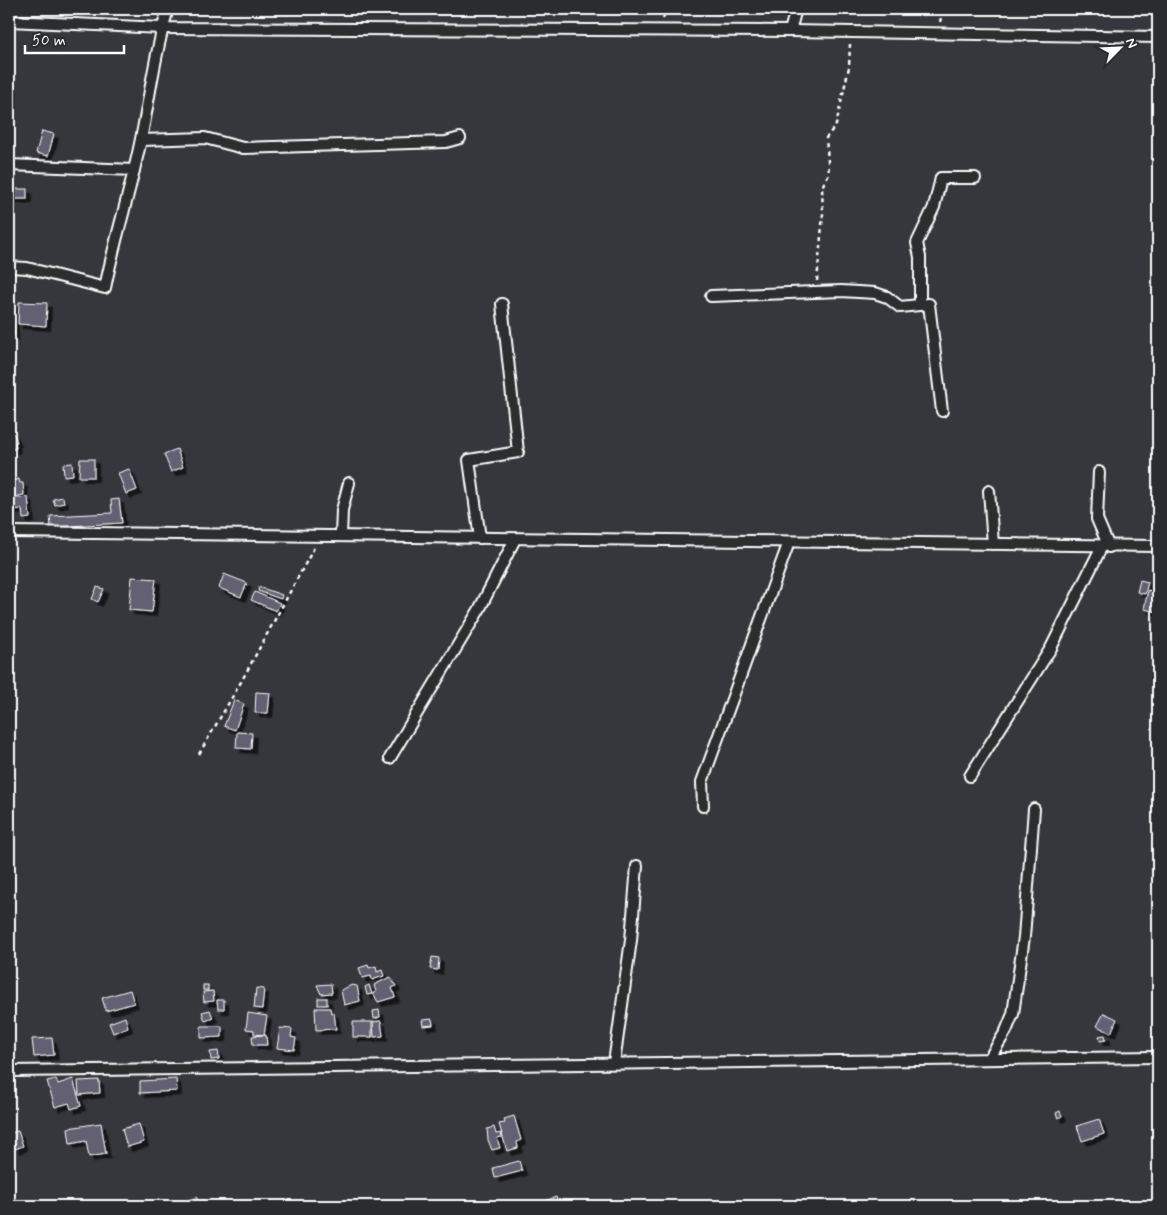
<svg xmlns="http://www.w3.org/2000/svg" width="1167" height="1215" viewBox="0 0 1167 1215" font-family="Mynerve,sans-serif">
<defs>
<filter id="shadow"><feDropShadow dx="4.5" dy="4.5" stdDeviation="0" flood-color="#0009"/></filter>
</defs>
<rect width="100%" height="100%" fill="#35373c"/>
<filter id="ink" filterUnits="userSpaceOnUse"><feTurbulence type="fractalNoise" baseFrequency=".02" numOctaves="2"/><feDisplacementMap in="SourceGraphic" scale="10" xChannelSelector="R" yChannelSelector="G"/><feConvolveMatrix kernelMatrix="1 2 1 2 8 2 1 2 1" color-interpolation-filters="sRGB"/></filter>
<g filter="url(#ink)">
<g fill="#636173" stroke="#fff" filter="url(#shadow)">
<polygon points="42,131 54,134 48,156 36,153"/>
<rect x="9" y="189" width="18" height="10"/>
<polygon points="19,302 47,303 46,326 18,324"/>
<polygon points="9,303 13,303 14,336 9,336"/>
<polygon points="9,434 14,434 17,442 15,443 16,448 9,451"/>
<polygon points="177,449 183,467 171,472 164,454"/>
<polygon points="80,459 94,459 94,477 79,477"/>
<polygon points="72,463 73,475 64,476 63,464"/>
<polygon points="129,469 137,490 126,494 118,473"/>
<polygon points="19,479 20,483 23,483 24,495 9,498 9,480"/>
<polygon points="28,497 30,518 23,519 22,509 11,510 10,499"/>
<polygon points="63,497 64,503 55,505 53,499"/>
<polygon points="119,499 122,523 51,527 50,516 112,513 111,500"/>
<polygon points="224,574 247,583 241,597 219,588"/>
<polygon points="132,577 156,579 152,612 129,610"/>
<polygon points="1140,580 1148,582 1145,594 1137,592"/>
<polygon points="97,587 104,589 98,602 92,599"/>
<polygon points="259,587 282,595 281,599 258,591"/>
<polygon points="1148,590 1158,593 1158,612 1144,609"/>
<polygon points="255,592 280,603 276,611 251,600"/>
<polygon points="256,692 270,693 268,713 255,713"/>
<polygon points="234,700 244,704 235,730 224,726"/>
<polygon points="237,732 252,733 251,749 236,748"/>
<polygon points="432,957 439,958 438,970 430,969"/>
<polygon points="368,965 369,968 376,966 377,972 382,970 384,976 372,980 371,976 362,978 359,968"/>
<polygon points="390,977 396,986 392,988 395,997 378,1002 373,993 376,992 374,985"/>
<polygon points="331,984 332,993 321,994 317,985"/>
<rect x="203" y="985" width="5" height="5"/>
<polygon points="352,985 357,986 360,1001 344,1005 341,990"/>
<polygon points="369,985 372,994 367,995 365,987"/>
<polygon points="256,988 264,989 262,1009 254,1008"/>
<polygon points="130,990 134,1003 106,1011 102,998"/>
<polygon points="213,991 214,1001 204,1002 203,992"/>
<rect x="318" y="998" width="9" height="7"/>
<polygon points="217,1000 224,1000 224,1009 218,1009"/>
<polygon points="315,1008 330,1008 331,1013 334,1013 336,1029 316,1030"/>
<polygon points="210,1010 213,1018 205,1021 202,1012"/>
<polygon points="379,1010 380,1017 374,1019 373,1011"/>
<polygon points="248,1013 267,1016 264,1035 254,1034 254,1030 246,1029"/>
<polygon points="1104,1013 1117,1019 1111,1033 1097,1026"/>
<polygon points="125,1017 128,1027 113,1033 109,1023"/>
<polygon points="432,1019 433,1025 423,1026 422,1020"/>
<polygon points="381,1021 383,1036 374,1037 373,1022"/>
<rect x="353" y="1022" width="19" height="15"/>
<polygon points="201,1026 222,1026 222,1037 201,1038"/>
<polygon points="280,1028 292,1029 291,1037 296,1038 294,1050 277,1048"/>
<polygon points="266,1035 267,1045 253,1045 252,1036"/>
<polygon points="1105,1035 1106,1040 1100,1041 1099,1036"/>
<polygon points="52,1038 54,1055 34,1057 32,1039"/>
<polygon points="218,1051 219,1059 211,1060 210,1052"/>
<polygon points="56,1079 58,1084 73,1079 81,1106 71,1109 69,1103 55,1107 47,1081"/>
<polygon points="176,1079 177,1091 140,1093 140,1081"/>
<polygon points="99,1080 100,1093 79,1095 78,1081"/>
<polygon points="1060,1111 1062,1116 1058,1118 1056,1113"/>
<polygon points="514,1116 521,1140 517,1142 518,1148 507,1151 499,1124 505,1123 504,1119"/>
<polygon points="1099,1119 1104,1134 1082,1141 1077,1126"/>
<polygon points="101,1123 106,1154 89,1157 86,1141 70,1144 68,1128"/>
<polygon points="139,1124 144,1142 127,1147 122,1129"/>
<polygon points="494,1127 496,1134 501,1133 502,1137 497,1138 500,1148 492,1150 488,1140 487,1129"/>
<polygon points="18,1131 23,1146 15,1149 10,1133"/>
<polygon points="519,1161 522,1171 495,1178 493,1168"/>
<polygon points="197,1197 198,1202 204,1200 206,1206 185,1206 190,1205 188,1200"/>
<polygon points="556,1197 559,1206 540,1206 539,1203"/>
</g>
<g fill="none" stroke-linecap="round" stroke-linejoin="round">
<defs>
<g id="minor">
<polyline points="9,21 162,28 790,31 1158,37"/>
<polyline points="790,31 796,9"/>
<polyline points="141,140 205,138 243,148 446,142 460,138"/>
<polyline points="9,165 134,170"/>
<path d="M9,267l18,1 78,20c10,-50 26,-99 36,-149 9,-43 14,-88 27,-130"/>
<polyline points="711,296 841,291 875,293 887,297 900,307 929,304 942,411"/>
<polyline points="920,305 920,257 917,243 934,207 941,178 975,178"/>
<polyline points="1099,472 1097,519 1109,547"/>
<polyline points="989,491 993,544"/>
<polyline points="9,532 1158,546"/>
<polyline points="341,536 342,510 349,483"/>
<polyline points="480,538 469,460 518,452 502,304"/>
<polyline points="390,758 479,610 515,539"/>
<polyline points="970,776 1051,648 1102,546"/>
<polyline points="703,806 702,782 789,542"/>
<polyline points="989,1059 1006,1031 1013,1014 1024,937 1034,809"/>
<polyline points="614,1063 631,940 637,866"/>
<polyline points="9,1071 1158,1057"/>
</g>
</defs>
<use href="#minor" stroke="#fff" stroke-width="14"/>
<g stroke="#fff" stroke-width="2.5" stroke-dasharray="4 4" stroke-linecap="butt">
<polyline points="663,19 666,9"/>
<polyline points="940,22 943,9"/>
<polyline points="817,281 823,214 822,187 829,173 826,138 836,125 849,67 850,43"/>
<polyline points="199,754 241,682 315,546"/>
</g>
<use href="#minor" stroke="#2a2d2e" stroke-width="10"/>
</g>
</g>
<rect width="1167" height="1215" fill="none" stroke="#2a2d2e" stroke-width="30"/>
<rect x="15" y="15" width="1137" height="1185" fill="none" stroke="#fff" stroke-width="2" filter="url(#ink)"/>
<g transform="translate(1120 48) rotate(66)" stroke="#2a2d2e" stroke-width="4" paint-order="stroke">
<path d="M0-4L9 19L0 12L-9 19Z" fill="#ffffff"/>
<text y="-8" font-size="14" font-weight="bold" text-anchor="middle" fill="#ffffff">N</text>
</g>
<path d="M25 45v8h99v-8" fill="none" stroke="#ffffff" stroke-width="2.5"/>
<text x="32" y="45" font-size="15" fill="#ffffff" stroke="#2a2d2e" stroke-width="4" paint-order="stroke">50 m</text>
</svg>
